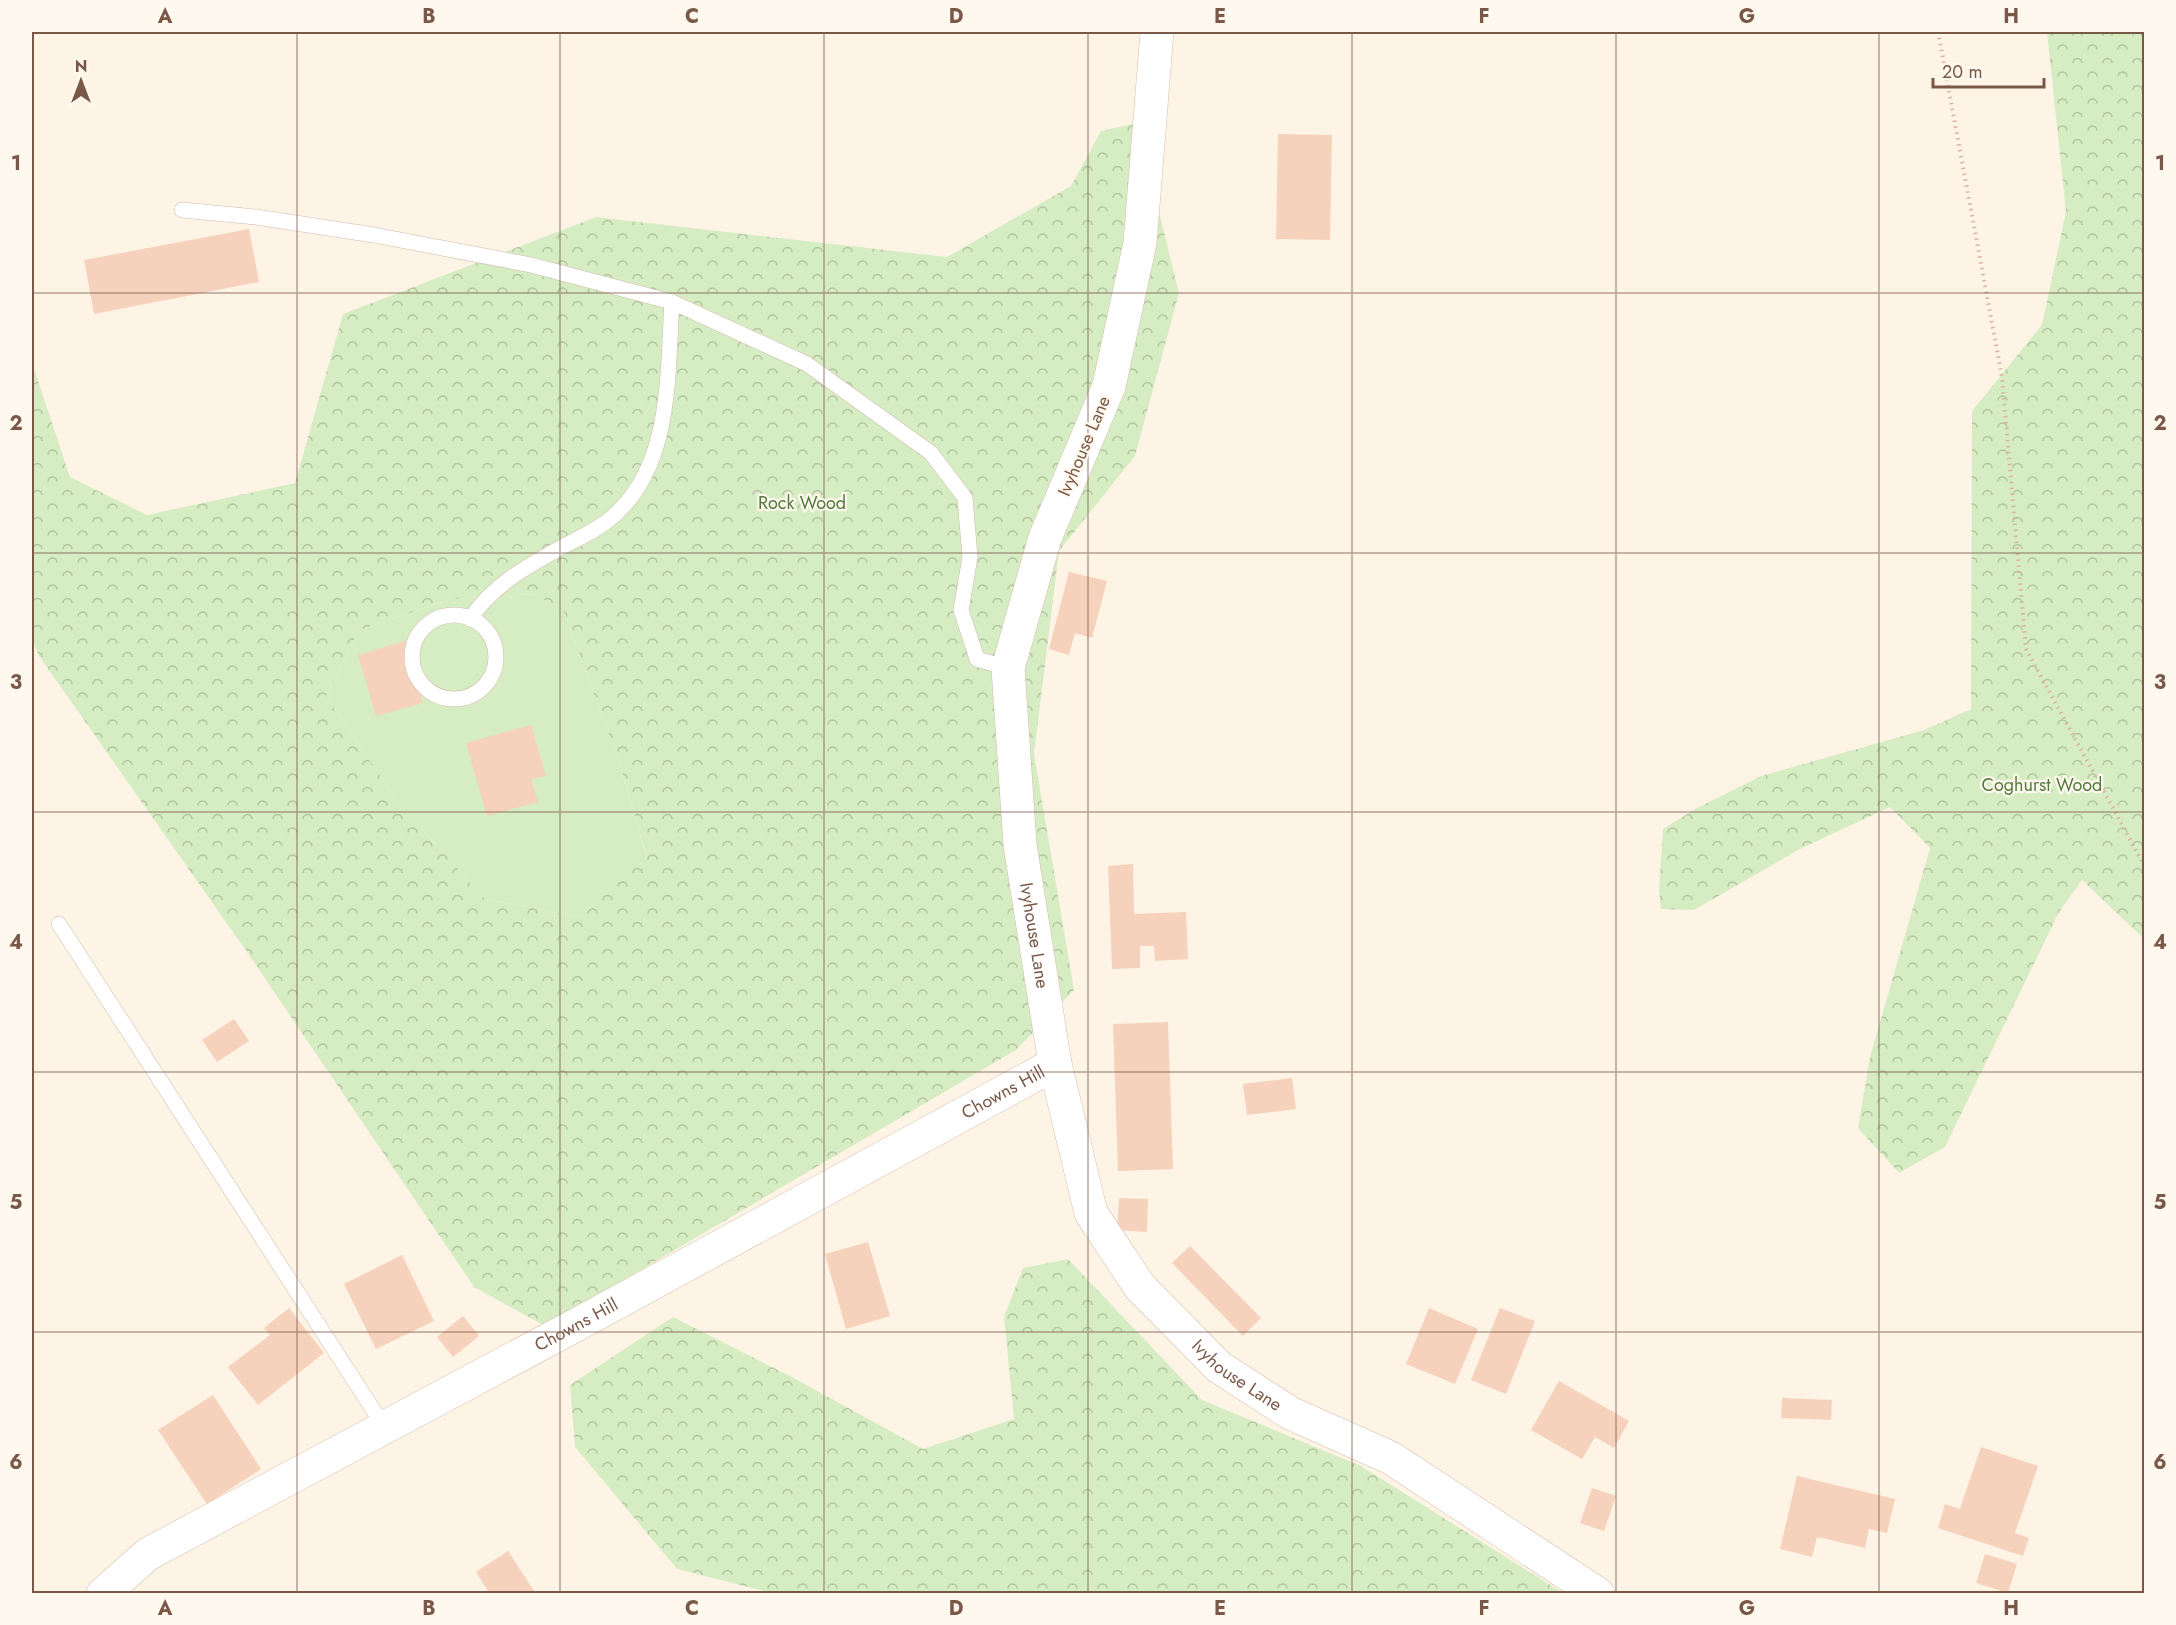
<svg xmlns="http://www.w3.org/2000/svg" width="2176" height="1625" viewBox="0 0 2176 1625" font-family="Jost,sans-serif">
<defs>
<pattern id="forest-crowns" width="20" height="18" patternUnits="userSpaceOnUse" patternTransform="scale(1.5)"><rect width="20" height="18" fill="#d6edc3"/><path d="M2 6a3 3 0 1 1 6 0M12 15a3 3 0 1 1 6 0" fill="none" stroke="#b3c3a0"/></pattern>
</defs>
<rect width="100%" height="100%" fill="#fef4e6"/>
<polygon fill="#d6edc3" points="535,594 564,612 619,761 647,858 580,917 485,899 396,800 326,696 359,630 451,599"/>
<g fill="url(#forest-crowns)" fill-rule="evenodd">
<polygon points="2047,32 2144,32 2144,939 2082,880 2059,912 1945,1147 1899,1173 1858,1128 1870,1057 1930,848 1890,807 1800,849 1694,910 1661,909 1659,890 1663,829 1697,808 1761,776 1924,730 1971,709 1972,411 2042,325 2066,211"/>
<path d="M1137,123l42,170 -44,163 -76,95 -25,203 40,236 -58,60 -471,276 -71,-39 -227,-335 -208,-296 -7,-16v-277l38,114 77,38 148,-32 48,-169 253,-97 351,40 124,-71 30,-55zM535,594l29,18 55,149 28,96 -67,60 -95,-18 -89,-99 -70,-104 33,-66 92,-31z"/>
<polygon points="1068,1259 1202,1400 1361,1466 1563,1593 772,1593 677,1569 575,1447 570,1385 673,1317 790,1376 923,1449 1014,1419 1004,1317 1023,1268"/>
</g>
<g fill="#f6d1bc">
<polygon points="1278,134 1332,135 1330,240 1276,239"/>
<polygon points="249,229 259,282 94,314 84,260"/>
<polygon points="1069,572 1107,581 1092,638 1075,633 1069,655 1049,649"/>
<polygon points="405,641 423,703 376,716 358,655"/>
<polygon points="531,725 546,776 531,779 538,802 487,816 466,743"/>
<polygon points="1133,864 1134,914 1186,912 1188,959 1155,961 1154,946 1140,946 1140,968 1112,969 1108,866"/>
<polygon points="234,1019 249,1041 217,1062 202,1040"/>
<polygon points="1168,1022 1173,1169 1118,1171 1113,1024"/>
<polygon points="1292,1078 1296,1109 1247,1115 1243,1084"/>
<polygon points="1119,1198 1148,1199 1147,1232 1117,1230"/>
<polygon points="868,1242 890,1316 846,1329 825,1254"/>
<polygon points="1190,1246 1261,1318 1243,1336 1172,1263"/>
<polygon points="402,1255 434,1321 376,1349 344,1284"/>
<polygon points="289,1308 324,1353 258,1405 228,1367 270,1335 264,1328"/>
<polygon points="1429,1308 1478,1329 1455,1384 1406,1364"/>
<polygon points="1500,1308 1535,1321 1506,1394 1471,1380"/>
<polygon points="463,1316 479,1336 453,1357 437,1337"/>
<polygon points="1559,1381 1629,1421 1614,1448 1595,1437 1582,1459 1531,1430"/>
<polygon points="213,1395 261,1469 207,1504 158,1430"/>
<polygon points="1782,1398 1832,1400 1831,1420 1781,1418"/>
<polygon points="1981,1447 2038,1466 2015,1533 2029,1538 2023,1556 1938,1528 1945,1504 1960,1509"/>
<polygon points="1797,1476 1895,1499 1887,1533 1869,1529 1865,1548 1817,1537 1812,1557 1780,1549"/>
<polygon points="1592,1488 1616,1496 1604,1531 1580,1523"/>
<polygon points="508,1551 536,1594 490,1594 476,1572"/>
<polygon points="1985,1554 2017,1564 2008,1593 1976,1583"/>
</g>
<g fill="none" stroke-linecap="round" stroke-linejoin="round">
<defs>
<g id="lane">
<polyline points="182,210 256,217 374,235 531,265 672,302 807,364 931,453 965,498 970,557 961,610 977,659 1008,668"/>
<circle cx="454" cy="657" r="42"/>
<path d="M470,619c24,-35 56,-52 92,-72 15,-8 31,-15 44,-25 67,-50 61,-146 66,-220"/>
<polyline points="59,924 385,1428"/>
</g>
<g id="secondary">
<path id="s1" d="M1157,32l-17,211 -31,143 -64,152 -37,130 12,177 35,219 36,149 49,74 79,80 71,46 101,45 207,136"/>
<path id="s2" d="M103,1594l45,-40 428,-229 479,-261"/>
</g>
</defs>
<use href="#lane" stroke="#d1baab" stroke-width="16"/>
<use href="#secondary" stroke="#d7bdaa" stroke-width="34"/>
<polyline stroke="#dbb49e" stroke-width="4" stroke-dasharray="1.5 4.5" stroke-linecap="butt" points="1938,32 2002,377 2026,649 2144,865"/>
<use href="#lane" stroke="#fff" stroke-width="15"/>
<use href="#secondary" stroke="#fff" stroke-width="33"/>
</g>
<path fill="none" stroke="#7a5848" stroke-width="1.5" stroke-opacity="0.55" d="M297,32v1562M560,32v1562M824,32v1562M1088,32v1562M1352,32v1562M1616,32v1562M1879,32v1562M32,293h2112M32,553h2112M32,812h2112M32,1072h2112M32,1332h2112"/>
<g text-anchor="middle" dominant-baseline="central" stroke-width="4.5" stroke-linejoin="round" paint-order="stroke">
<g font-size="18" fill="#7a5848" stroke="#fff8ee">
<text transform="translate(1084 446) rotate(-67)">Ivyhouse Lane</text>
<text stroke="none"><textPath href="#s1" startOffset="927">Ivyhouse Lane</textPath></text>
<text stroke="none"><textPath href="#s2" startOffset="1032">Chowns Hill</textPath></text>
<text stroke="none"><textPath href="#s2" startOffset="546">Chowns Hill</textPath></text>
<text stroke="none"><textPath href="#s1" startOffset="1431">Ivyhouse Lane</textPath></text>
</g>
<g font-size="18" fill="#517a3c" stroke="#fff8ee">
<text x="802" y="503">Rock Wood</text>
<text x="2042" y="785">Coghurst Wood</text>
</g>
</g>
<rect width="2176" height="1625" fill="none" stroke="#fff8ee" stroke-width="66"/>
<g transform="translate(81 81)" stroke="#fff8ee" stroke-width="4.5" paint-order="stroke">
<path d="M0-4.5L10 22L0 15L-10 22Z" fill="#7a5848"/>
<text y="-9" font-size="16" font-weight="bold" text-anchor="middle" fill="#7a5848">N</text>
</g>
<path d="M1933 78v9h111v-9" fill="none" stroke="#7a5848" stroke-width="3"/>
<text x="1942" y="78" font-size="18" fill="#7a5848" stroke="#fff8ee" stroke-width="4.5" paint-order="stroke">20 m</text>
<rect x="33" y="33" width="2110" height="1559" fill="none" stroke="#7a5848" stroke-width="2"/>
<g font-size="20" text-anchor="middle" font-weight="bold" fill="#7a5848">
<text x="165" y="23">A</text>
<text x="429" y="23">B</text>
<text x="692" y="23">C</text>
<text x="956" y="23">D</text>
<text x="1220" y="23">E</text>
<text x="1484" y="23">F</text>
<text x="1747" y="23">G</text>
<text x="2011" y="23">H</text>
<text x="16" y="170">1</text>
<text x="2160" y="170">1</text>
<text x="16" y="430">2</text>
<text x="2160" y="430">2</text>
<text x="16" y="689">3</text>
<text x="2160" y="689">3</text>
<text x="16" y="949">4</text>
<text x="2160" y="949">4</text>
<text x="16" y="1209">5</text>
<text x="2160" y="1209">5</text>
<text x="16" y="1469">6</text>
<text x="2160" y="1469">6</text>
<text x="165" y="1615">A</text>
<text x="429" y="1615">B</text>
<text x="692" y="1615">C</text>
<text x="956" y="1615">D</text>
<text x="1220" y="1615">E</text>
<text x="1484" y="1615">F</text>
<text x="1747" y="1615">G</text>
<text x="2011" y="1615">H</text>
</g>
</svg>
